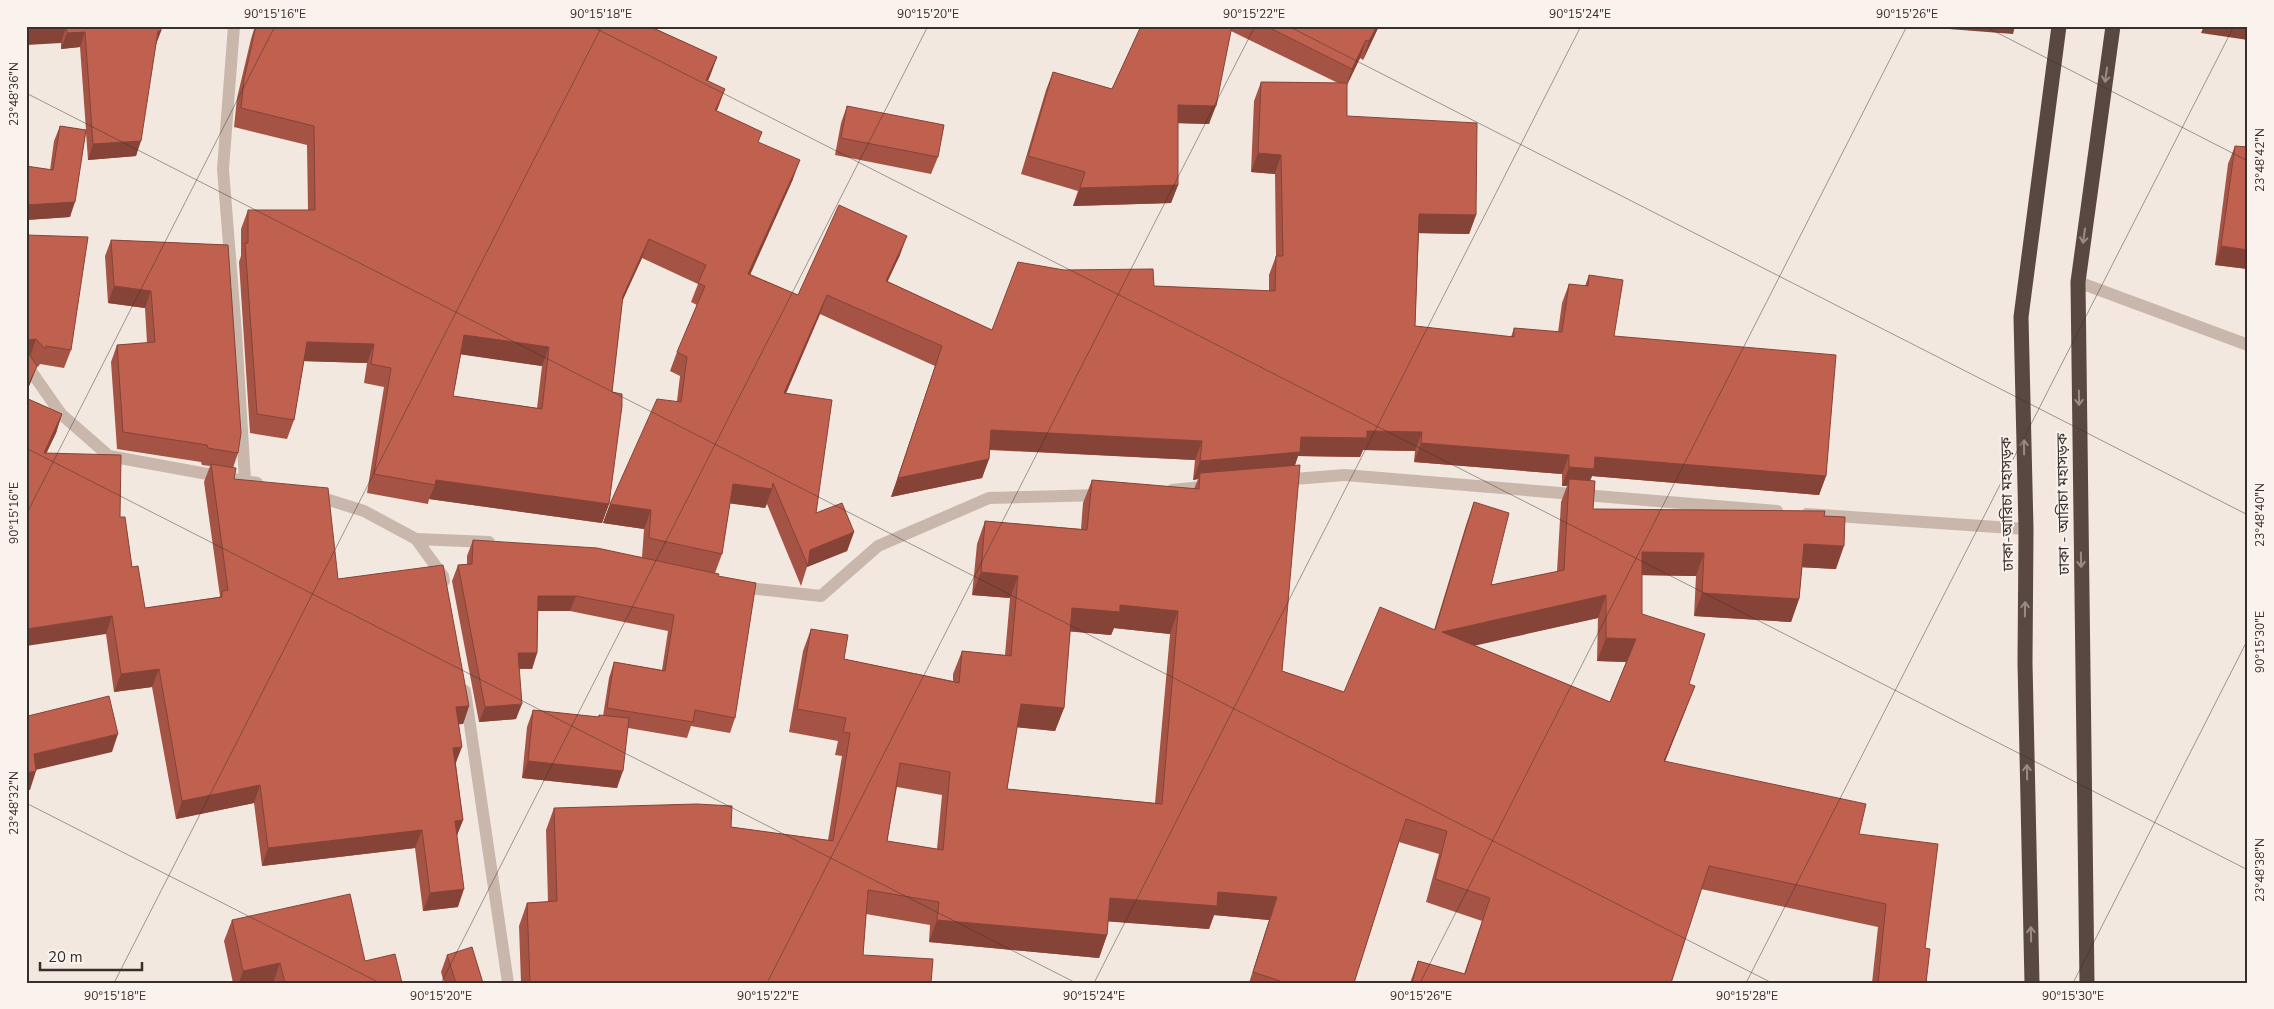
<svg xmlns="http://www.w3.org/2000/svg" width="2274" height="1009" viewBox="0 0 2274 1009" font-family="'Nunito Sans','Noto Sans Bengali',sans-serif">
<rect width="100%" height="100%" fill="#f2e8e0"/>
<g fill="none" stroke-linecap="round" stroke-linejoin="round">
<g stroke="#cab7ac" stroke-width="12">
<polyline points="234,26 223,169 236,333 245,480"/>
<polyline points="2078,282 2248,345"/>
<polyline points="26,364 61,414 109,456 257,483"/>
<polyline points="1281,480 1345,475 1777,511"/>
<polyline points="1172,490 1212,486"/>
<polyline points="313,495 364,511 416,539 443,576 444,581"/>
<polyline points="1807,514 2026,529"/>
<polyline points="416,539 489,542"/>
<polyline points="739,587 821,596 878,546 989,498 1102,495"/>
<polyline points="465,691 508,983"/>
</g>
<g stroke="#594742" stroke-width="15">
<polyline points="2032,983 2025,663 2026,529 2021,317 2059,26"/>
<polyline points="2087,983 2078,282 2113,26"/>
</g>
</g>
<g fill="#a55344" fill-rule="evenodd">
<polygon points="26,26 161,31 155,46 136,156 88,160 86,132 70,217 26,220 26,166 50,170 54,141 60,126 86,130 80,47 61,49 61,43"/>
<path d="M255,26h400l-1,2 63,29 -9,24 8,30 42,31 35,37 -43,95 48,21 102,-40 -13,26 105,49 162,-44 115,5v-16l7,-19 -1,-82 -24,-2 3,-71 7,-19 77,1 -107,-52 -22,93 -31,-1v62l-7,18 -98,3 5,-15 -57,-17 25,-84 7,-18 59,17 29,-63h238l-16,34 -3,-2 -13,27v31l129,99 -7,19 -50,-1 -4,93 96,11 3,-9 44,4 4,-29 7,-19 16,2 4,-11 25,61 212,140 -7,19 -227,-19 -2,5 3,28 231,7 12,53 -34,-2 -3,32 -8,23 -97,-6 2,-40 -54,-1v39l47,70 -3,25 -21,52 194,73 66,114 1,35h-54l6,-56 -177,-38 -30,94h-261l8,-22 46,13 18,-53 -56,-19 13,-48 -40,-12 -45,141h-105l20,-63 -55,-5 -5,14 -101,-8 -1,14 -8,23 -170,-16 1,-17 -64,-11 -3,41 68,28h-410l-2,-57 8,-23 21,-1 -2,-72 8,-22 177,19 97,13 14,-84 -7,-1 3,-14 -49,-9 14,-81 8,-22 33,30 109,22v-7l9,-23 43,4 5,-57 -38,-3 5,-51 8,-23 96,8 2,-26 9,-23 102,9 4,-10 -5,1 2,-20 -206,-10v9l-7,19 -91,19 44,-131 -115,-52 -34,79 30,120 38,19 -7,19 -40,16 -6,19 -34,-82 -2,4 -35,-5 -8,51 -7,19 3,3 17,142 -5,15 -39,-7 -4,12 -59,-10 -11,60 -95,-10 5,-51 6,-17 65,7 1,-2 4,1 6,-38 5,-16 48,8 6,-39 -98,-20h-32l-1,42 -5,16h-13l-3,50 -37,3 -27,-141 6,-16 9,-1v-8l6,-16 169,17 2,-28 -41,-6 7,-19 67,-103 3,-25 -10,-5 7,-19 20,-47 -6,-3 7,-18 -56,-26 -20,43 -10,91 -3,112 -7,19 -173,-24 -1,5 -61,-11 17,-106 -20,-4 3,-20 -63,-2 -10,59 -7,19 -37,-6 -11,-171 2,-6v-27l7,-19h60l-1,-65 -73,-18 3,-29 14,-59zM461,354l81,12 -5,42 -84,-12zM1363,450l52,1 -1,11 148,12v12h5l-6,16 -4,70 -66,13 -17,-83 -8,23 -32,105 -90,62 -62,-21 13,-206 3,-9 62,1zM1598,618l-1,43 29,1 -16,40 -136,-57zM1114,628l56,6 -15,169 -148,-14 10,-62 38,4 9,-23 6,-77 41,4zM897,787l45,8 -5,54 -50,-8z"/>
<polygon points="847,106 938,157 931,174 835,155 841,123"/>
<polygon points="2235,146 2248,269 2215,265 2228,164"/>
<polygon points="26,235 71,350 64,368 40,364 38,367 35,363 37,366 26,393"/>
<polygon points="111,240 228,245 238,453 233,468 234,479 469,706 463,724 459,724 456,764 463,820 457,835 458,907 423,911 415,848 262,866 254,803 176,819 152,687 114,692 106,634 26,398 62,414 56,433 46,453 120,517 132,567 145,608 219,597 220,596 204,482 210,466 202,465 201,462 117,449 111,362 117,345 147,343 145,308 108,303 105,256"/>
<polygon points="232,920 365,961 402,983 233,983 224,941"/>
<polygon points="447,955 483,983 444,983 441,972"/>
</g>
<g fill="#864337">
<polygon points="1377,26 1379,26 1363,60 1369,41"/>
<polygon points="1936,26 2015,26 2013,34 1936,28"/>
<polygon points="2204,26 2248,26 2248,40 2201,33"/>
<polygon points="66,27 61,43 26,45 26,30"/>
<polygon points="158,31 161,31 155,47"/>
<polygon points="85,32 80,47 61,49 67,33"/>
<polygon points="1366,40 1360,58 1346,87 1352,69"/>
<polygon points="717,57 710,76 699,99 706,80"/>
<polygon points="725,89 718,108 708,129 715,110"/>
<polygon points="1178,105 1216,106 1209,124 1171,123"/>
<polygon points="141,141 136,156 88,160 93,144"/>
<polygon points="1258,153 1281,155 1275,174 1251,172"/>
<polygon points="800,160 793,179 742,293 748,274"/>
<polygon points="1178,185 1171,203 1073,206 1080,188"/>
<polygon points="75,202 70,217 26,220 26,205"/>
<polygon points="1419,214 1476,215 1469,234 1412,233"/>
<polygon points="907,236 900,255 879,300 886,281"/>
<polygon points="649,239 642,258 616,315 623,296"/>
<polygon points="2221,246 2248,250 2248,269 2215,265"/>
<polygon points="114,286 151,291 145,308 108,303"/>
<polygon points="827,295 820,314 778,412 784,393"/>
<polygon points="464,335 549,347 542,366 458,354"/>
<polygon points="36,339 30,357 26,357 26,343 28,340"/>
<polygon points="307,342 374,344 367,363 300,361"/>
<polygon points="37,366 30,384 26,393 26,390"/>
<polygon points="62,414 56,433 38,471 44,453"/>
<polygon points="991,430 1202,441 1195,460 984,449"/>
<polygon points="1367,431 1422,432 1415,451 1363,450 1360,457 1298,456 1293,471 1200,473 1198,479 1193,480 1200,461 1301,437"/>
<polygon points="1421,443 1569,455 1562,474 1414,462"/>
<polygon points="1595,457 1826,476 1819,495 1592,476 1587,488 1569,479 1567,486 1562,486 1569,467"/>
<polygon points="989,459 982,478 891,497 898,478"/>
<polygon points="436,480 609,504 602,523 429,499 435,485"/>
<polygon points="733,484 772,489 765,508 726,503"/>
<polygon points="610,504 651,510 644,529 603,523"/>
<polygon points="854,532 847,551 807,567 810,550"/>
<polygon points="1804,544 1844,546 1836,569 1796,567"/>
<polygon points="1642,552 1704,553 1696,576 1634,575"/>
<polygon points="981,572 1018,576 1010,598 972,595"/>
<polygon points="1702,593 1799,599 1791,622 1694,616"/>
<polygon points="1606,595 1598,618 1433,655 1442,632"/>
<polygon points="538,596 576,596 570,611 533,611"/>
<polygon points="1120,605 1178,611 1170,634 1114,628 1111,635 1064,631 1072,608"/>
<polygon points="112,616 106,634 26,646 26,629"/>
<polygon points="1606,638 1636,639 1627,662 1597,661"/>
<polygon points="518,653 537,653 532,669 512,668"/>
<polygon points="159,669 152,687 114,692 121,674"/>
<polygon points="1695,686 1686,709 1656,784 1664,761"/>
<polygon points="522,704 516,719 479,722 485,707"/>
<polygon points="1021,704 1064,708 1055,731 1013,727"/>
<polygon points="469,706 463,724 450,725 456,707"/>
<polygon points="118,734 112,752 27,772 34,754"/>
<polygon points="462,747 455,765 453,748"/>
<polygon points="528,761 623,771 617,788 522,778"/>
<polygon points="36,771 30,790 26,790 26,773"/>
<polygon points="260,785 254,803 176,819 182,801"/>
<polygon points="463,820 456,838 455,821"/>
<polygon points="422,830 415,848 262,866 268,848"/>
<polygon points="464,889 458,907 423,911 430,893"/>
<polygon points="1218,892 1277,897 1269,920 1214,915 1209,929 1102,921 1110,898"/>
<polygon points="937,920 1107,935 1099,958 929,942"/>
<polygon points="280,963 273,983 239,983 243,971"/>
</g>
<g fill="#c0604f" stroke="#864337" fill-rule="evenodd">
<polygon points="26,26 161,26 161,31 158,31 141,141 93,144 85,32 67,33 66,27 26,30"/>
<path d="M256,26h398l-1,2 64,29 -11,23 19,9 -10,21 47,22 -4,10 42,18 -52,114 50,21 41,-90 68,31 -21,45 106,49 26,-68 46,8 89,-1 1,17 121,5 1,-35h7l-2,-101 -23,-2 3,-71 86,1v33l130,7 -1,92 -57,-1 -4,112 99,11v-9l48,4 7,-48 19,2 1,-11 34,5 -9,56 222,19 -10,121 -231,-19 -1,12 -25,-2v-12l-148,-12 1,-11 -55,-1v7l-66,-1 -1,15 -100,9 2,-20 -211,-11 -2,29 -91,19 44,-132 -115,-51 -43,98 48,7 -16,113 26,-10 12,29 -44,18 -2,16 -35,-83 -1,6 -39,-5 -11,70 -73,-16 2,-28 -41,-6 47,-105 24,3 6,-45 -10,-5 28,-66 -7,-3 8,-18 -57,-26 -26,57 -11,96 10,2v12l-13,98 -173,-24 -1,5 -61,-11 17,-106 -20,-4 3,-20 -67,-2 -13,78 -37,-6 -12,-171h3v-33h67l-1,-84 -73,-18 3,-29zM464,335l85,12 -7,62 -89,-13z"/>
<polygon points="1141,26 1232,26 1216,106 1178,105 1178,185 1080,188 1085,172 1028,156 1053,72 1112,89"/>
<polygon points="1266,26 1377,26 1369,41 1366,40 1352,69"/>
<polygon points="847,106 944,125 938,157 841,138"/>
<polygon points="60,126 86,130 75,202 26,205 26,166 53,170"/>
<polygon points="2235,146 2248,147 2248,250 2221,246"/>
<polygon points="26,235 88,237 71,350 46,346 45,349 36,339 28,340 26,343"/>
<polygon points="111,240 228,245 241,433 238,453 208,448 207,445 123,432 117,345 155,342 151,291 114,286"/>
<polygon points="26,350 37,366 26,390"/>
<polygon points="26,398 62,414 44,453 121,455 120,517 125,517 132,567 138,566 145,608 222,597 222,591 228,590 211,464 236,468 234,479 328,488 338,579 443,565 469,706 456,707 462,747 453,748 463,820 455,821 464,889 430,893 422,830 268,848 260,785 182,801 159,669 121,674 112,616 26,629"/>
<path d="M1300,465l-18,206 62,21 36,-85 55,23 39,-128 35,11 -18,72 73,-15 5,-91 26,2 -2,28 232,2 -1,5 21,1 -1,29 -40,-2 -5,55 -97,-6 2,-40 -62,-1v62l63,20 -16,50 6,2 -31,75 202,43 -7,30 79,10 -13,104 5,1 -4,34h-48l8,-79 -177,-38 -38,117h-259l6,-22 47,13 25,-76 -55,-19 12,-48 -41,-12 -52,164h-68l-33,-11 24,-75 -59,-5 -1,14 -107,-8 -3,37 -170,-15 2,-18 -71,-12 -5,65 70,4 -2,24h-401l-3,-80 30,-2 -3,-93 143,-4 35,2 -1,21 102,14 17,-108 -7,-1 3,-14 -49,-9 14,-80 37,6 -4,24 115,24 3,-32 49,5 7,-80 -37,-4 4,-51 102,9 5,-50 107,9 1,-16zM1606,595v43l30,1 -26,63 -168,-70zM1120,605l58,6 -16,193 -155,-15 14,-85 43,4 8,-100 48,4zM900,763l50,9 -7,78 -56,-9z"/>
<polygon points="473,540 597,548 719,574 718,576 756,583 735,718 695,710 693,722 607,708 614,662 665,671 674,615 576,596 538,596 537,653 518,653 522,704 485,707 458,565 472,564"/>
<polygon points="109,696 118,734 34,754 36,771 26,773 26,703 28,716"/>
<polygon points="533,710 599,717 599,715 629,718 623,771 528,761"/>
<polygon points="350,894 365,961 395,954 402,983 285,983 280,963 243,971 232,920"/>
<polygon points="472,947 483,983 456,983 447,955"/>
</g>
<defs><path id="oneway-shaft" d="M-6 0H5M1.5-3L5.5 0L1.5 3" fill="none" stroke-width="1.6" stroke-linecap="round" stroke-linejoin="round" transform="scale(1.25)"/></defs>
<g stroke="#998b86">
<use href="#oneway-shaft" transform="translate(2106 75) rotate(98)"/>
<use href="#oneway-shaft" transform="translate(2084 236) rotate(98)"/>
<use href="#oneway-shaft" transform="translate(2079 398) rotate(89)"/>
<use href="#oneway-shaft" transform="translate(2024 447) rotate(-91)"/>
<use href="#oneway-shaft" transform="translate(2081 560) rotate(89)"/>
<use href="#oneway-shaft" transform="translate(2025 609) rotate(-89)"/>
<use href="#oneway-shaft" transform="translate(2027 772) rotate(-91)"/>
<use href="#oneway-shaft" transform="translate(2031 934) rotate(-91)"/>
</g>
<path fill="none" stroke="#382e2b" stroke-width="1" stroke-opacity="0.45" d="M591,26l1657,844M1288,26l960,489M1984,26l264,135M26,93l1746,890M26,448l1050,535M26,515l249,-489M26,803l354,180M114,983l488,-957M441,983l487,-957M767,983l488,-957M1094,983l487,-957M1420,983l487,-957M1746,983l488,-957M2073,983l175,-344"/>
<g text-anchor="middle" dominant-baseline="central" stroke-width="4" stroke-linejoin="round" paint-order="stroke">
<g font-size="15" fill="#382e2b" stroke="#faf2ec">
<text transform="translate(2007 504) rotate(-91)">ঢাকা-আরিচা মহাসড়ক</text>
<text transform="translate(2063 504) rotate(-91)">ঢাকা - আরিচা মহাসড়ক</text>
</g>
</g>
<rect width="2274" height="1009" fill="none" stroke="#faf2ec" stroke-width="55"/>
<path d="M40 962v8h102v-8" fill="none" stroke="#382e2b" stroke-width="2.5"/>
<text x="48" y="962" font-size="15" fill="#382e2b" stroke="#faf2ec" stroke-width="4" paint-order="stroke">20 m</text>
<rect x="28" y="28" width="2218" height="954" fill="none" stroke="#382e2b" stroke-width="2"/>
<g font-size="12" text-anchor="middle" fill="#382e2b">
<text x="275" y="18">90°15'16"E</text>
<text x="601" y="18">90°15'18"E</text>
<text x="928" y="18">90°15'20"E</text>
<text x="1254" y="18">90°15'22"E</text>
<text x="1580" y="18">90°15'24"E</text>
<text x="1907" y="18">90°15'26"E</text>
<text transform="translate(14 94) rotate(-90)" y="4">23°48'36"N</text>
<text transform="translate(2260 160) rotate(-90)" y="4">23°48'42"N</text>
<text transform="translate(14 513) rotate(-90)" y="4">90°15'16"E</text>
<text transform="translate(2260 515) rotate(-90)" y="4">23°48'40"N</text>
<text transform="translate(2260 642) rotate(-90)" y="4">90°15'30"E</text>
<text transform="translate(14 803) rotate(-90)" y="4">23°48'32"N</text>
<text transform="translate(2260 870) rotate(-90)" y="4">23°48'38"N</text>
<text x="115" y="1000">90°15'18"E</text>
<text x="441" y="1000">90°15'20"E</text>
<text x="768" y="1000">90°15'22"E</text>
<text x="1094" y="1000">90°15'24"E</text>
<text x="1421" y="1000">90°15'26"E</text>
<text x="1747" y="1000">90°15'28"E</text>
<text x="2073" y="1000">90°15'30"E</text>
</g>
</svg>
